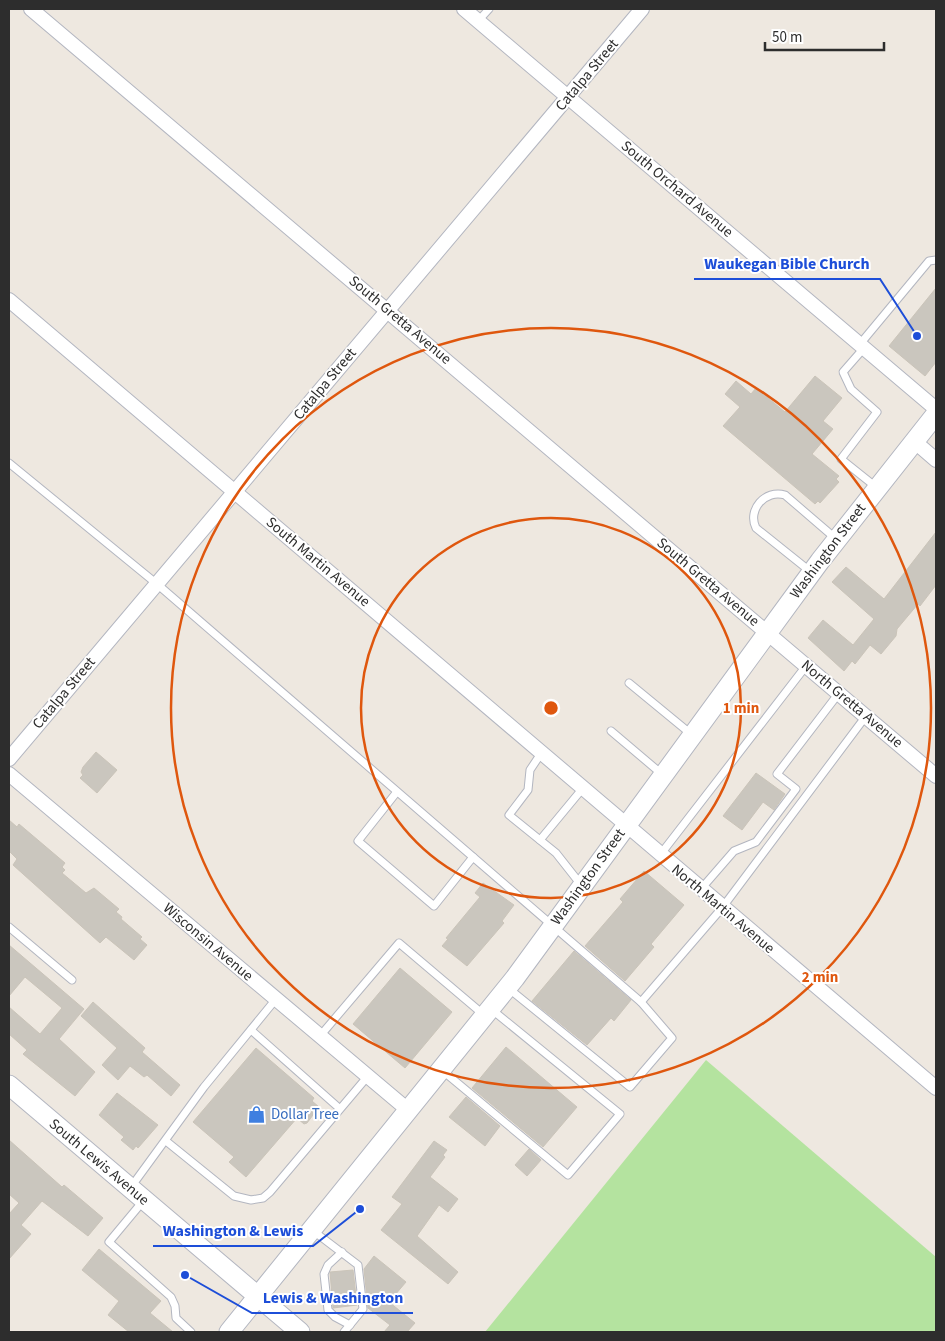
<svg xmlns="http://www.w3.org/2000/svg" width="945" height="1341" viewBox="0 0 945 1341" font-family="'Source Sans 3',sans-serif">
<rect width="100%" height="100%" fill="#eee8e0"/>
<polygon fill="#b4e39f" points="706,1060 936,1257 936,1332 485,1332"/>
<g fill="#cac6be" stroke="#cac4b9">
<polygon points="936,288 936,362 925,376 889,346"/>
<polygon points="815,376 842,398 823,421 833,429 812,454 839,476 836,479 839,482 820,503 818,501 815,504 723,426 740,407 725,394 736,381 751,394 756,388 785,412"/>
<polygon points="936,532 936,585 920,606 918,604 897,629 896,636 881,654 870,645 855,664 852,661 844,671 808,638 823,620 853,645 874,619 832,582 846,567 884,599"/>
<polygon points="96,752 117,770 97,793 80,778 83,775 81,772 83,767"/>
<polygon points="756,773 785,794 774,810 763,802 742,830 723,816"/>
<polygon points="9,820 17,827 19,824 65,863 62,867 65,870 62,873 86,893 94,888 119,909 116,912 122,917 121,919 142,937 140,939 147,945 134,960 106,937 100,943 13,865 17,859 9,851"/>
<polygon points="644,871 684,905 651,944 654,947 625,981 585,946 623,902 620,899"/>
<polygon points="483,883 514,905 502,921 504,923 467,966 442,946 448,939 446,938 480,897 475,893"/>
<polygon points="9,945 84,1009 59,1039 95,1072 75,1096 23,1054 27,1050 9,1034 9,1007 40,1034 62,1008 25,977 9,996"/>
<polygon points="574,951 631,1000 614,1021 611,1018 587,1045 532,1001"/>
<polygon points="400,968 452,1012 405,1068 353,1024"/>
<polygon points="93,1002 145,1048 142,1052 180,1085 171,1096 147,1075 144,1077 130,1066 118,1080 102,1065 117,1048 81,1016"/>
<polygon points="506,1047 577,1107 543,1147 472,1088"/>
<polygon points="256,1048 314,1098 312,1101 319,1107 307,1123 304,1124 297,1118 246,1177 229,1162 234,1157 193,1122"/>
<polygon points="117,1093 158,1125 138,1148 136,1146 133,1150 121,1140 124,1137 99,1115"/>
<polygon points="466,1097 500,1126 485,1146 449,1117"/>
<polygon points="9,1140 62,1187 64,1185 103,1218 88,1236 42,1201 21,1225 31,1234 9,1259 9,1214 19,1203 9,1194"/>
<polygon points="434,1141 447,1150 443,1155 445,1157 430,1177 458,1199 448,1212 439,1205 417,1236 458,1272 448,1284 381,1230 402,1204 392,1197"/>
<polygon points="529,1149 541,1160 527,1176 515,1165"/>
<polygon points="99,1249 161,1301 150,1313 173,1332 129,1332 108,1315 119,1301 82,1270"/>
<polygon points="374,1256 406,1282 389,1302 415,1323 407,1332 384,1332 390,1325 368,1308 364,1269"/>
<polygon points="353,1270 357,1305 333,1308 330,1272"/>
</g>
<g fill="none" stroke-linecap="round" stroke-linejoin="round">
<defs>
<g id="lane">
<polyline points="478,21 489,9"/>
<polyline points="860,344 929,261 936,260"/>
<polyline points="864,348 843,372 851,389 877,412 841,459 876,487"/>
<polyline points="9,463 157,584 473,857"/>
<path d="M811,572l-55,-44c-9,-18 9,-39 29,-33l50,43"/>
<polyline points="629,683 691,734"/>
<polyline points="611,731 663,775"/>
<polyline points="542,752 530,770 528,790 509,815 556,853 582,886"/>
<polyline points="396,793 358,841 434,906 473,857 641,1002 672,1038 630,1087 508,988"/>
<polyline points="540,840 583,788"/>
<polyline points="660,855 806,666"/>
<polyline points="701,889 734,851 756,842 796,789 777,774 839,693"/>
<polyline points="9,927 72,980"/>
<polyline points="641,1002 722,908 866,716"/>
<polyline points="251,1030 339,1108"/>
<polyline points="320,1036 399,943 484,1015"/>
<polyline points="443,1071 568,1175 620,1114 491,1009"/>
<polyline points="166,1141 234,1196 251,1200 263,1198 270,1192 368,1076"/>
<polyline points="131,1187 204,1087 276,999"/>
<polyline points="144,1200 109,1242 171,1297 175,1306 176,1318 191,1332"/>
<polyline points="312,1230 358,1265 363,1309 344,1332"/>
<polyline points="342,1252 328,1265 324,1274 328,1310 335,1317 350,1325"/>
</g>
<g id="street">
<polyline points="31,9 936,776"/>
<polyline points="464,9 936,409"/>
<polyline points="9,300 936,1088"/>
<polyline points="914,441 936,460"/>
<polyline points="9,759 642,9"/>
<polyline points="9,774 408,1110"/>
</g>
<g id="secondary">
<polyline points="9,1085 300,1332"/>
<polyline points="229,1332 515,978 820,561 936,414"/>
</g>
</defs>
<use href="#lane" stroke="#b3b6c0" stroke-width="9"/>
<use href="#street" stroke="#b3b6c0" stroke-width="16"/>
<use href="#secondary" stroke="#b3b6c0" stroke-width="21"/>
<use href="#lane" stroke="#fff" stroke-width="7"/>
<use href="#street" stroke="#fff" stroke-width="14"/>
<use href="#secondary" stroke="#fff" stroke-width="19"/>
</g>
<g fill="none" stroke="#df570e" stroke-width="2.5">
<circle cx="551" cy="708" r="190"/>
<circle cx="551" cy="708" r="380"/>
</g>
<defs>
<symbol id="shop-bare" viewBox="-9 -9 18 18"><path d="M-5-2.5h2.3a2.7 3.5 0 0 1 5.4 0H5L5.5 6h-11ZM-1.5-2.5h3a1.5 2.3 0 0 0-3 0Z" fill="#3f7fe0" stroke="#fff" stroke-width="2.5" paint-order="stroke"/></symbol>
</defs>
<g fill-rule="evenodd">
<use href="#shop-bare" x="244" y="1102" width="25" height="25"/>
</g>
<g text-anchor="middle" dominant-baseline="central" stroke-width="4" stroke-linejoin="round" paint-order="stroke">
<g font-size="15" fill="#2d2d2d" stroke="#fff">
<text transform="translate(587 75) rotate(-50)">Catalpa Street</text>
<text transform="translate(677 189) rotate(40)">South Orchard Avenue</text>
<text transform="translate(400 320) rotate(40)">South Gretta Avenue</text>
<text transform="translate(325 384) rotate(-50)">Catalpa Street</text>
<text transform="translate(828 551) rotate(-53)">Washington Street</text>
<text transform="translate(318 562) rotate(40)">South Martin Avenue</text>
<text transform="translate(708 582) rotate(40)">South Gretta Avenue</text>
<text transform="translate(64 693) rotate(-50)">Catalpa Street</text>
<text transform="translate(852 704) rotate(40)">North Gretta Avenue</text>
<text transform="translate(588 877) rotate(-54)">Washington Street</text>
<text transform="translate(723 909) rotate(40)">North Martin Avenue</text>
<text transform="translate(208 942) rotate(40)">Wisconsin Avenue</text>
<text transform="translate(99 1162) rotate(40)">South Lewis Avenue</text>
</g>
<g font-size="15" fill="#366cbe" stroke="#fff" text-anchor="start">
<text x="271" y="1114">Dollar Tree</text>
</g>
</g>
<circle cx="551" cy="708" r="8" fill="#df570e" stroke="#fff" stroke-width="2.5"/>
<g font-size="15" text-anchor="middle" font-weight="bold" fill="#df570e" stroke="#fff" stroke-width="4" stroke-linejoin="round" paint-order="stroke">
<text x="741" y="713">1 min</text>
<text x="820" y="982">2 min</text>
</g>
<path fill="none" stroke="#1d4ed8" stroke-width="2" d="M917 336L880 279H694M360 1209L313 1246H153M185 1275L252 1313H413"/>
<g fill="#1d4ed8" stroke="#fff" stroke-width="2">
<circle cx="917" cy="336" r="5"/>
<circle cx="360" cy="1209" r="5"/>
<circle cx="185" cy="1275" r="5"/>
</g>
<g font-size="16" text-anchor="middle" font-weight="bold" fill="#1d4ed8" stroke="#fff" stroke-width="4" stroke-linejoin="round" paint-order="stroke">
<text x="787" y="269">Waukegan Bible Church</text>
<text x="233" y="1236">Washington &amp; Lewis</text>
<text x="333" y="1303">Lewis &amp; Washington</text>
</g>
<rect width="945" height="1341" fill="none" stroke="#2d2d2d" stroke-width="20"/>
<path d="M765 42v8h119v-8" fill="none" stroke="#2d2d2d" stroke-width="2.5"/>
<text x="772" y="42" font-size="15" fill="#2d2d2d" stroke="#ffffff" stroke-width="4" paint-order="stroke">50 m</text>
</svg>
